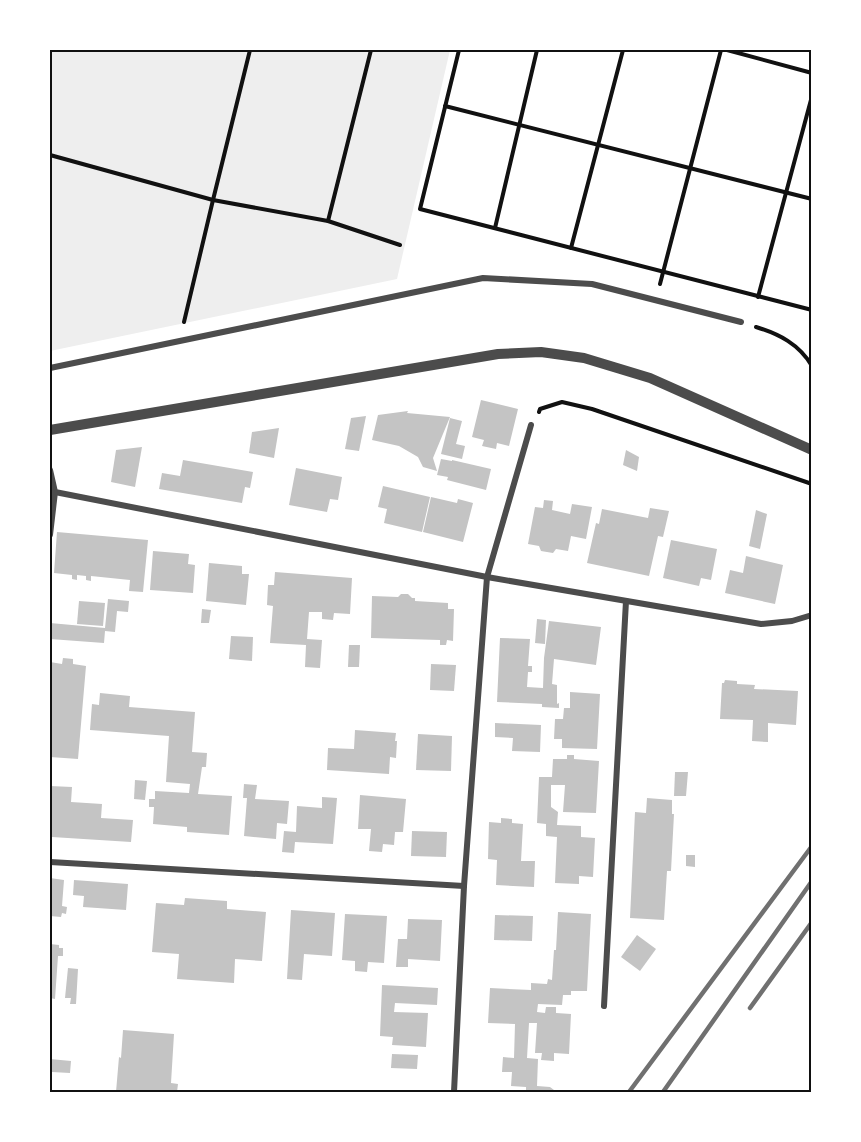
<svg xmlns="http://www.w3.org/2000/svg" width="861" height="1142" viewBox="0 0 861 1142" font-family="'DM Sans',sans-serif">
<rect width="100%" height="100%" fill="#fff"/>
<polygon fill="#eee" points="50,50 450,50 397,279 50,351"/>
<g fill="#c4c4c4">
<polygon points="481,400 518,409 509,446 497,443 496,449 482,446 484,440 472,437"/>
<polygon points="408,411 407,413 450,417 433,458 437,471 423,467 418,457 399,446 372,440 378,415"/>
<polygon points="366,416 359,451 345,449 351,418"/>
<polygon points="450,418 462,421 456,444 465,446 462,459 441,454"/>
<polygon points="279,428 274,458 249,453 252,432"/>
<polygon points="142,447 135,487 111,482 116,450"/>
<polygon points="626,450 639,457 637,471 623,465"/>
<polygon points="441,459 452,461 452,460 491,469 486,490 447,480 448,477 437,475"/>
<polygon points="183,460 253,472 250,488 245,487 242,503 159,489 162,473 180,476"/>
<polygon points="296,468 342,477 338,500 330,499 327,512 289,505"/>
<polygon points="383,486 430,497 422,532 384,523 387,509 378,507"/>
<polygon points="431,497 457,503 458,499 473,503 463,542 423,532"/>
<polygon points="544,500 553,501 552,510 570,514 572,504 592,507 586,539 571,536 568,551 556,549 553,553 541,551 539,546 528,544 535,507 543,508"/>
<polygon points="650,508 669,511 663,537 658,536 649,576 587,563 596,523 599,524 602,509 648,518"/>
<polygon points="756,510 767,514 760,549 749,546"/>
<polygon points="57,532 148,540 143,592 129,591 130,580 91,576 91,581 86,580 86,576 77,575 77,580 72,579 72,575 54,573"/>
<polygon points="671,540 717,549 711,580 701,578 699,586 663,578"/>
<polygon points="153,551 189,554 188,564 195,565 193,593 150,590"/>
<polygon points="746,556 783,565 775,604 725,593 730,570 743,573"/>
<polygon points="209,563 242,566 242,574 249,574 246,605 206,601"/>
<polygon points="275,572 352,578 350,614 334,613 333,620 322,619 322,612 309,612 307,639 322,640 320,668 305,667 306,645 270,643 273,606 267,605 268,585 274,585"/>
<polygon points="401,594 408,594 412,598 415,598 415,601 448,603 448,609 454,609 453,641 447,640 446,645 440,645 440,640 371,638 372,596 398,597"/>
<polygon points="108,599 129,601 128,612 117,611 115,632 105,631 104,643 50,639 50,623 105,628"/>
<polygon points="79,601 105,603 103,626 77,624"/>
<polygon points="202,609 211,610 209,623 201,623"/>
<polygon points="537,619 546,620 545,644 535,643"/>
<polygon points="549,621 601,627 596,665 554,659 552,684 557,685 557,704 559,703 559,708 542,707 542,704 497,702 500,638 530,639 528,666 532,666 532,672 528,672 527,687 543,688 544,658"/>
<polygon points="231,636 253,637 252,661 229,659"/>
<polygon points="349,645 360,645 359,667 348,667"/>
<polygon points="63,658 73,659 73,664 86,666 78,759 50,757 50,662 62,664"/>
<polygon points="431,664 456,665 454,691 430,690"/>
<polygon points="725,680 737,681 737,684 755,685 754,689 798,691 796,725 768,723 768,742 752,741 753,720 720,719 722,683 724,683"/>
<polygon points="570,692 600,694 597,749 562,748 562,739 554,739 555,719 563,719 564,708 570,708"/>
<polygon points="100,693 130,696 129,707 195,712 192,752 207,753 206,767 202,767 198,794 232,796 229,835 187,832 187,827 153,824 154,807 149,807 149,799 155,799 155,791 189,793 190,784 166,782 169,736 90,730 92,704 99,705"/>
<polygon points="495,723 541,725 540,752 512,751 513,738 495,737"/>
<polygon points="355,730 396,733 395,741 397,741 396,758 390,757 389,774 327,770 328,748 354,749"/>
<polygon points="418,734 452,736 451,771 416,770"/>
<polygon points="567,755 574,755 574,759 599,761 596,813 563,812 565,785 551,785 551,807 558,812 557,825 581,826 581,837 595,838 593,877 579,876 579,884 555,883 557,837 546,836 546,824 537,823 539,777 552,777 553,759 567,759"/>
<polygon points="675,772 688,772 686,796 674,796"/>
<polygon points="135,780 147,781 145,800 134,799"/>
<polygon points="244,784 257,785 255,799 289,801 287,824 277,823 276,839 244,836 247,798 243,798"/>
<polygon points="50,786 72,787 71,802 102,804 101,818 133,820 131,842 52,837 51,835 50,835"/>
<polygon points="360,795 406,799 403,832 395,832 394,845 383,844 382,852 369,851 371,829 358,829"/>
<polygon points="322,797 337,798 333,844 295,842 294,853 282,852 284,831 296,832 297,806 322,808"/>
<polygon points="647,798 672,800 672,814 674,814 671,871 667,871 664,920 630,918 635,812 646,813"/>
<polygon points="501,818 512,819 512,823 523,824 521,861 535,861 534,887 496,885 497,860 488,859 489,822 501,823"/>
<polygon points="412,831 447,832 446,857 411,856"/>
<polygon points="686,855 695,855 695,867 686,866"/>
<polygon points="50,878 64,880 62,906 67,907 66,914 62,913 61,917 50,916"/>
<polygon points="74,880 128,884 126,910 83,907 84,896 73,895"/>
<polygon points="185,898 227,901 227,909 266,912 262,961 235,959 234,983 177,979 179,954 152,952 156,903 184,905"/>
<polygon points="291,910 335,913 332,956 304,954 302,980 287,979"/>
<polygon points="558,912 591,914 587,991 571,991 571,995 563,995 562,1005 538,1004 537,1012 545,1013 546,1007 556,1007 556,1013 571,1014 569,1054 554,1053 554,1061 541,1060 542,1053 535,1053 537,1023 529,1023 527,1058 538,1059 537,1086 550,1087 554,1090 552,1092 526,1092 526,1087 511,1086 512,1072 502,1072 503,1057 514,1058 515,1024 488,1023 490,988 531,990 531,983 547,984 548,979 552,980 554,950 556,950"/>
<polygon points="345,914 387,916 384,963 368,962 367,972 355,971 355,961 342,960"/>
<polygon points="495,915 533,916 532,941 494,940"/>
<polygon points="408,919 442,920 440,961 408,959 408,967 396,967 398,939 407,939"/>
<polygon points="637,935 656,949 640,971 621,957"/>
<polygon points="50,944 59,945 59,948 63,948 63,956 58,956 55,999 50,998"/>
<polygon points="68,968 78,969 76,1004 70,1004 71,998 65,998"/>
<polygon points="382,985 438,988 437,1005 395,1003 394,1012 428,1013 426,1047 392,1045 393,1037 380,1036"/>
<polygon points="123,1030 174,1034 171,1083 178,1084 177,1092 116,1092 119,1057 121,1058"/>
<polygon points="392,1054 418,1055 417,1069 391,1068"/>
<polygon points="50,1059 71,1061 70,1073 52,1072 51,1083 50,1083"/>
</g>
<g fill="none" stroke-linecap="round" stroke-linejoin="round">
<g stroke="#111" stroke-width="4">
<polyline points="459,50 420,209 812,310"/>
<polyline points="727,50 812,73"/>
<polyline points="445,106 812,199"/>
<polyline points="50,155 213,200 328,221 400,245"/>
<polyline points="328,221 371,50"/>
<polyline points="495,228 537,50"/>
<polyline points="571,248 623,50"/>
<polyline points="660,284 721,50"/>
<polyline points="758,297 812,96"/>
<polyline points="184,322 213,200 250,50"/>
<path d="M756,327c23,7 43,17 56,39"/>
<polyline points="539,412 540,409 562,402 592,409 812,484"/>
</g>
<g stroke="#4c4c4c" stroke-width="6">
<polyline points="50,368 483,278 592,284 741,322"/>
<polyline points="50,470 55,492 487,577 761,624 792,621 812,615"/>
<polyline points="50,535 55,492"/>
<polyline points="50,862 464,886"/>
<polyline points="604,1006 626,601"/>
<polyline points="454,1092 464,886 487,577 531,425"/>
</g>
<polyline stroke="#4c4c4c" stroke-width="10" points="50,430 498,354 541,352 584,358 650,378 812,450"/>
<g stroke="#707070" stroke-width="4.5">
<polyline points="750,1008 812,922"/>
<polyline points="629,1092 812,846"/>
<polyline points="663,1092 812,881"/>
</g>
</g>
<rect width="861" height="1142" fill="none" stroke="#ffffff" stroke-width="102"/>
<rect x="51" y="51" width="759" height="1040" fill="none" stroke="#111" stroke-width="2"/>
</svg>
